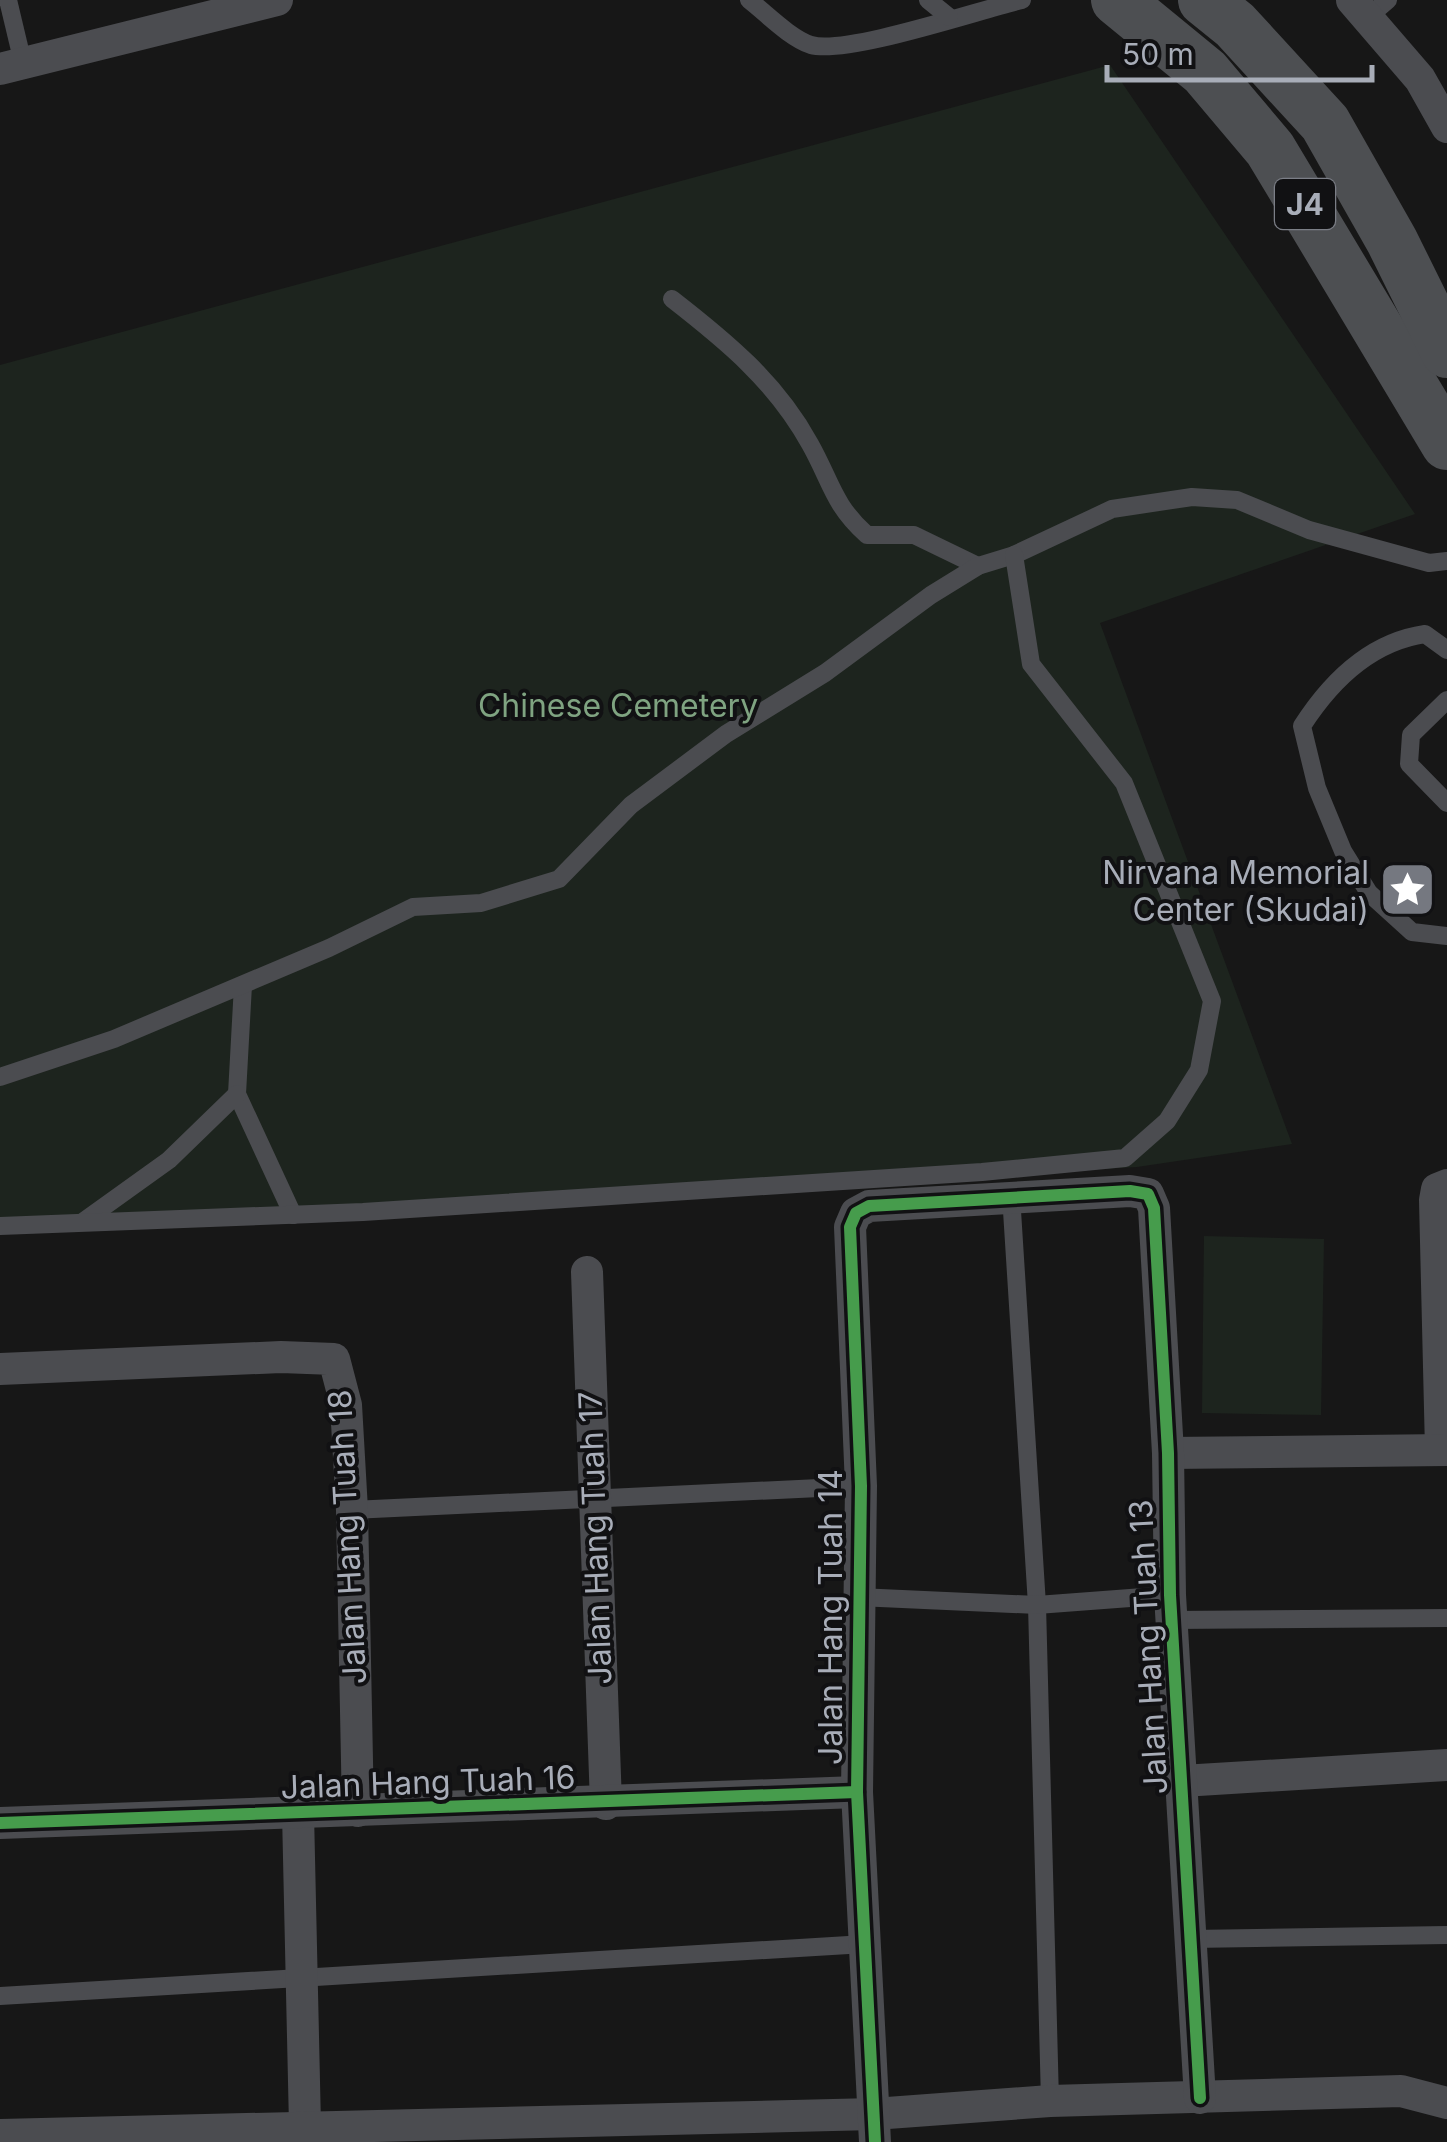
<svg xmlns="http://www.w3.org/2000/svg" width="1447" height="2142" viewBox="0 0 1447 2142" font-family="Inter,sans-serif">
<rect width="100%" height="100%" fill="#171717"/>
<g fill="#1d241e">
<polygon points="1110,65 1415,514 1100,623 1292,1144 1137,1167 0,1231 0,365"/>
<polygon points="1204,1236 1324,1239 1321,1415 1202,1413"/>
</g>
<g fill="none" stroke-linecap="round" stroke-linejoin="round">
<g stroke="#4b4c50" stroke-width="18">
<polyline points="8,0 23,63"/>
<path d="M749,0c18,14 41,38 62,45 36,10 168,-35 211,-45"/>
<polyline points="928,0 949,17"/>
<polyline points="1367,18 1388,0"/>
<path d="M672,299c54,42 104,83 138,145 21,37 23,61 57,91h47l64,31"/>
<path d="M1447,650l-22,-16c-55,8 -94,47 -123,92l15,62 26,63 26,42 43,39 35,4"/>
<polyline points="1447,700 1411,735 1409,764 1447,803"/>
<polyline points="243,985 237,1094 293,1215"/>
<polyline points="0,1077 114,1039 329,948 413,907 481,903 559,879 631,805 726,734 825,673 931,595 978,566 1014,555 1112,509 1192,497 1237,500 1309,530 1429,563 1447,561"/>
<polyline points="1011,1195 1037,1605 1050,2101"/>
<polyline points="84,1221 169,1160 237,1094"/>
<polyline points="0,1226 363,1212 982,1172 1125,1158 1167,1121 1199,1070 1212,1001 1124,783 1031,664 1014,555"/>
<polyline points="352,1510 861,1486"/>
<polyline points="858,1597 1037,1605 1170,1595"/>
<polyline points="1172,1620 1447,1618"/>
<polyline points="1191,1939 1447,1935"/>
<polyline points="0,1996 865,1944"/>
</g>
<g stroke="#4b4c50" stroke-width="32">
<polyline points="1352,0 1420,79 1447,127"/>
<polyline points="0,69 277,0"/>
<polyline points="587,1272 606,1804"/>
<polyline points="0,1369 281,1357 334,1359 346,1405 352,1510 358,1811"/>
<polyline points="1441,1450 1435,1200 1437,1189 1447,1185"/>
<polyline points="1168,1453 1447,1450"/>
<polyline points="1182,1781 1447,1765"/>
<polyline points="298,1813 305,2126"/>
<polyline points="0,1823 857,1792"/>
<polyline points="0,2135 874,2114 1050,2101 1401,2091 1447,2103"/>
<polyline points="875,2142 857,1792 861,1486 850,1227 856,1213 869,1206 1130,1191 1148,1194 1154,1208 1168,1453 1170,1595 1200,2098"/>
</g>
<g stroke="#4d4f52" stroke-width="52">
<polyline points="1117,0 1205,72 1270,149 1447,444"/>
<polyline points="1204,0 1235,25 1325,123 1392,241 1447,352"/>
</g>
<defs>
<g id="cycleway">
<polyline points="0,1823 857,1792"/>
<polyline points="875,2142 857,1792 861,1486 850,1227 856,1213 869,1206 1130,1191 1148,1194 1154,1208 1168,1453 1170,1595 1200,2098"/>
</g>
</defs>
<use href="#cycleway" stroke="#111113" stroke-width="19"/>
<use href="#cycleway" stroke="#469c4c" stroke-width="12"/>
</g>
<defs>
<symbol id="sight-square" viewBox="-11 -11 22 22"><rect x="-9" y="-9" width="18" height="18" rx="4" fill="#757880" stroke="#111113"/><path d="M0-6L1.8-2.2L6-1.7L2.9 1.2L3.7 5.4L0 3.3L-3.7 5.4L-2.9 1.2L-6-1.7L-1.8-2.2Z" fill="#fff"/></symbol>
</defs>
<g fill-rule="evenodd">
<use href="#sight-square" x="1376" y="858" width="63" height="63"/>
</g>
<g text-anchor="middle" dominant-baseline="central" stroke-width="8" stroke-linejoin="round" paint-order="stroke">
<rect fill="#111113" stroke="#7b7e86" stroke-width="2.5" x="1275" y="179" width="60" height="50" rx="8"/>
<g font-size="30" font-weight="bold" fill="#a8adb8">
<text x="1305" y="204">J4</text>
</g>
<g font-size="32" fill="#7fa381" stroke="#111113">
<text x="618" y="705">Chinese Cemetery</text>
</g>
<g font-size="32" fill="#a8adb8" stroke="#111113" text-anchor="end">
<text x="1369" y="872">Nirvana Memorial<tspan x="1369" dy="37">Center (Skudai)</tspan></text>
</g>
<g font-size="32" fill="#a8adb8" stroke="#111113">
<text transform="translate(347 1537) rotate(-93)">Jalan Hang Tuah 18</text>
<text transform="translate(595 1538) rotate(-92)">Jalan Hang Tuah 17</text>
<text transform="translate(830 1617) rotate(-90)">Jalan Hang Tuah 14</text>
<text transform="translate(1148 1647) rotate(-93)">Jalan Hang Tuah 13</text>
<text transform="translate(428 1782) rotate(-2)">Jalan Hang Tuah 16</text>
</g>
</g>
<path d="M1107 65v15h265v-15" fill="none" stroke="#a8adb8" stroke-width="5"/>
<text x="1122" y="65" font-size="30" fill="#a8adb8" stroke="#111113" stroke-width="8" paint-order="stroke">50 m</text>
</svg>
